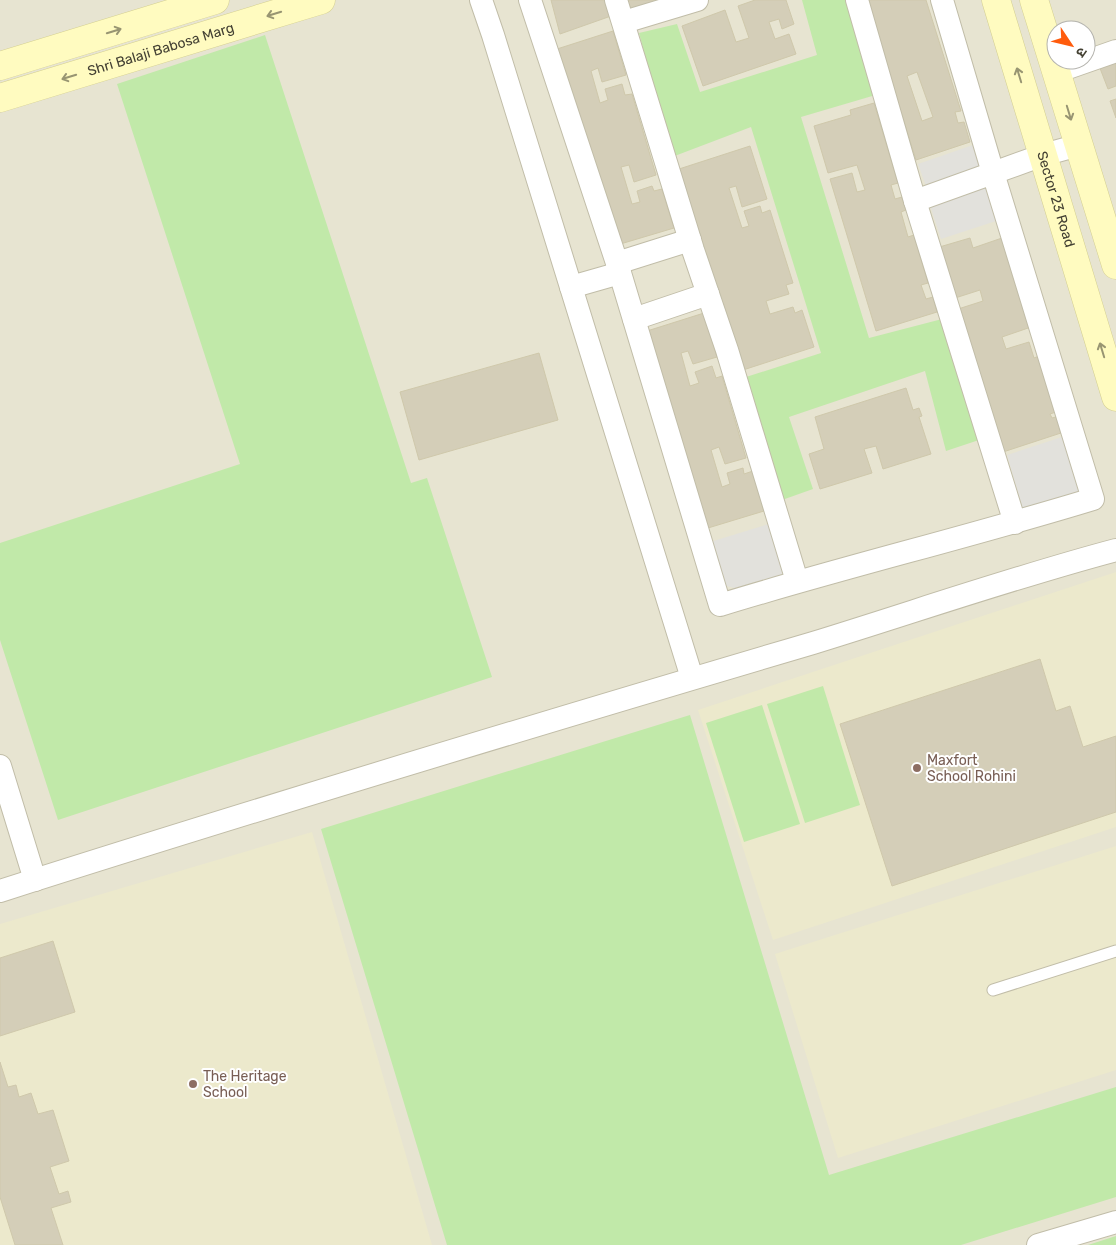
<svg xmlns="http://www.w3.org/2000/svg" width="1116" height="1245" viewBox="0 0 1116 1245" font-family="Rubik,'Noto Sans Devanagari',sans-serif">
<rect width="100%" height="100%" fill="#f2f0e3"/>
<path fill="#e7e4d1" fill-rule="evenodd" d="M0,0h1116v1245h-1116zM1056,30h30v30h-30z"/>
<g fill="#ece9cc">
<polygon points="1116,572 1116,827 773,940 698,710"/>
<polygon points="312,832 432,1245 0,1245 0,924"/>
<polygon points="1116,846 1116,1070 838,1158 775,954"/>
</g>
<g fill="#c1e9a9">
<polygon points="802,0 851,0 879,94 801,117 869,338 946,318 988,437 946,451 925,371 789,417 813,489 782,500 746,377 821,353 751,127 672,157 639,33 677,24 700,92 817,55"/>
<polygon points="265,35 411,483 427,478 492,677 58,820 0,640 0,543 240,464 117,84"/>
<polygon points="823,686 860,805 805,823 767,704"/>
<polygon points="762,705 800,824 744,842 706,723"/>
<polygon points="690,715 829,1175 1116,1087 1116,1197 961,1245 447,1245 321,829"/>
<polygon points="1116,1236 1116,1245 1088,1245"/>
</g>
<g fill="#e2e1dc">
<polygon points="976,144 985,169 927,189 918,164"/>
<polygon points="984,184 996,221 941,239 929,202"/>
<polygon points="1068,435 1082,493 1023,510 1007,455"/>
<polygon points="772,523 786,573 735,588 726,586 707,543"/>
</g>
<g fill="#d4ceb8" stroke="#cfc8ab" fill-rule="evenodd">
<polygon points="551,0 605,0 611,16 560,34"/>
<polygon points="624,0 662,0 628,11"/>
<polygon points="755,0 786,0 794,24 782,29 779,19 769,22 775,39 789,34 796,54 703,86 682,26 725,10 736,42 749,38 738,6"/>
<path d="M866,0h60l35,111 -6,1 3,11 6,-1 6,20 -54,18zM917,72l16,45 -11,4 -15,-45z"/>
<polygon points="613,31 626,75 602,82 598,68 591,71 600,103 608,100 605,89 622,84 625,95 632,94 656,175 634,182 629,165 621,167 632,204 640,202 637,191 652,186 654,191 662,189 674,228 617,245 557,49"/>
<polygon points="1116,56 1116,86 1108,89 1098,63"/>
<polygon points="1116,99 1116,118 1110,101"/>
<polygon points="874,103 898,183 891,185 895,199 902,197 906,210 901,212 908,237 914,235 928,283 921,285 926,299 933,297 937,312 876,331 830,179 852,173 857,192 865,190 857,165 828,173 814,126 851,115 850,110"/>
<polygon points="750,146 767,199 742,207 736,186 729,188 742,228 749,226 744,211 760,206 762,213 770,210 793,283 786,285 789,294 766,301 770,314 793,307 795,313 802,310 814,347 743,370 679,169"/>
<polygon points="970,238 973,248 1002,238 1034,326 1002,337 1006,349 1029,342 1034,358 1039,356 1056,412 1050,414 1052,418 1063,415 1067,431 1000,453 955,310 983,301 980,290 952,299 936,248"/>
<polygon points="704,313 717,357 693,364 688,351 681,353 690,386 699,383 695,372 712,366 716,378 722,376 746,458 725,464 719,447 711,450 722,487 730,484 727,473 743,468 744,474 753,471 764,511 708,528 647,331"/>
<polygon points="539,353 558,420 419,460 400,392"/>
<polygon points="906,388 913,410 919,408 922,416 919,417 931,454 883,469 876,446 864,449 872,473 820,489 809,454 824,449 815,417"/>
<polygon points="1040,659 1056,711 1070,706 1083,747 1116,736 1116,812 892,886 840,724"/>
<polygon points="53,941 75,1012 0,1036 0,958"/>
<polygon points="0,1062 8,1087 16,1085 19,1097 31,1093 38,1114 53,1110 69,1161 50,1167 59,1194 68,1191 71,1202 51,1208 63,1245 15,1245 0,1197"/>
</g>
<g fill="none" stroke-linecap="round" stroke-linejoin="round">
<defs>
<polyline id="lane" points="993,990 1116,951"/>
<g id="street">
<polyline points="481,0 493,35 692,678"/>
<path d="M530,0l87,263 103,342c123,-38 249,-68 373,-106l-100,-326 -78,28"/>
<polyline points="616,0 693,250 727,350 797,581"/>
<polyline points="857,0 915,201 1015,523"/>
<polyline points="942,0 993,173 1043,155 1079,145"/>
<polyline points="624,22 697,0"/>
<polyline points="1056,72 1116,51"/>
<polyline points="617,263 690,240"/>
<polyline points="571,287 620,273"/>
<polyline points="634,319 708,294"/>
<polyline points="0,766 35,880"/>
<path d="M0,891c270,-86 542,-168 813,-248 101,-31 201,-66 303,-93"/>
<polyline points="1038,1245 1116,1222"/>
</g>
<g id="secondary">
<path id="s1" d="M996,0l120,397"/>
<polyline points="1034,0 1116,265"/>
<polyline points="0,66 215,0"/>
<path id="s2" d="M0,98l321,-98"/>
</g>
</defs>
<use href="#lane" stroke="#c1bda8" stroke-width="13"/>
<use href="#street" stroke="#c1bda8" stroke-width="24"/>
<use href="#secondary" stroke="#d4cf90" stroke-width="29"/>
<use href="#lane" stroke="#fff" stroke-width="11"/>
<use href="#street" stroke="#fff" stroke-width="22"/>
<use href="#secondary" stroke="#fffbc0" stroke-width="28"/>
</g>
<defs><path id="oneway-shaft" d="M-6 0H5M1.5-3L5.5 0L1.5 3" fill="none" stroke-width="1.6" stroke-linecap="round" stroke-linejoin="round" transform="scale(1.25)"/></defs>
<g stroke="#989572">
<use href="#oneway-shaft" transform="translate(274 14) rotate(163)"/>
<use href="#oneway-shaft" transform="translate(114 31) rotate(-17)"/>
<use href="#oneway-shaft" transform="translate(1019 75) rotate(-107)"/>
<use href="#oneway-shaft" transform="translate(69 77) rotate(163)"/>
<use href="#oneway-shaft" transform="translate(1069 113) rotate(73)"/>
<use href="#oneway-shaft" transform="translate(1102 350) rotate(-107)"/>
</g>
<g fill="#8d6e63" stroke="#fff" stroke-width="2">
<circle cx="917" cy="768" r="5"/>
<circle cx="193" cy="1084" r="5"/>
</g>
<g text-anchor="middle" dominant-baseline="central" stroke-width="4" stroke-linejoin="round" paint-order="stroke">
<g font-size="14" fill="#444133" stroke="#fff">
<text stroke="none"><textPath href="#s2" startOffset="168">Shri Balaji Babosa Marg</textPath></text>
<text stroke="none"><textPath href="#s1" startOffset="208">Sector 23 Road</textPath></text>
</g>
<g font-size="14" fill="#785e54" stroke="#fff" text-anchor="start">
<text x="927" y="760">Maxfort<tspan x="927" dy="16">School Rohini</tspan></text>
<text x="203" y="1076">The Heritage<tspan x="203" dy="16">School</tspan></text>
</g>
</g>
<g transform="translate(1071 45) rotate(125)"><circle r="24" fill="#ffffff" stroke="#b4b3ad"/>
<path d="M0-4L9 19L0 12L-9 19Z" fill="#ff5c0d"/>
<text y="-8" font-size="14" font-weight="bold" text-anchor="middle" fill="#444133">उ</text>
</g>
</svg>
